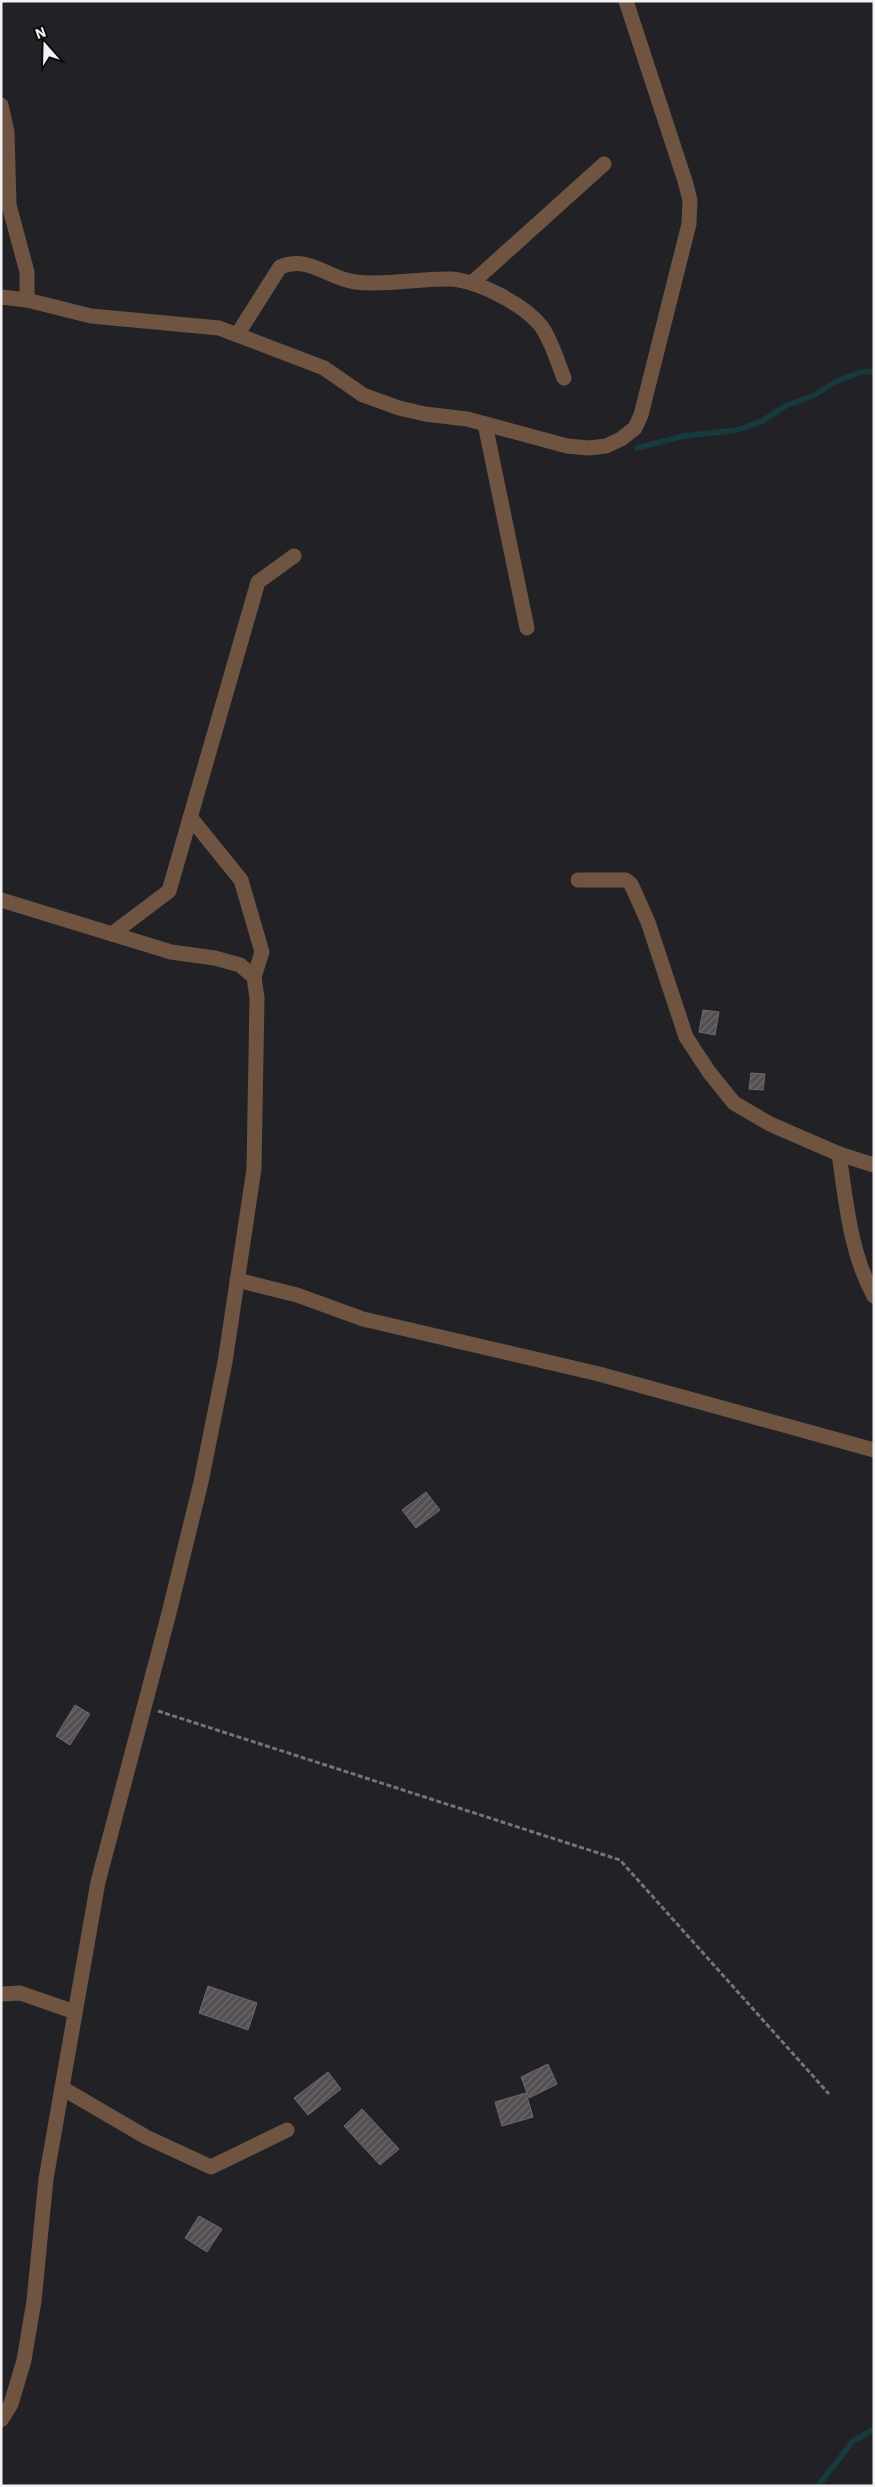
<svg xmlns="http://www.w3.org/2000/svg" width="875" height="2487" viewBox="0 0 875 2487" font-family="'IBM Plex Sans',sans-serif">
<defs>
<pattern id="building-hatch" width="6" height="6" patternUnits="userSpaceOnUse" patternTransform="scale(1.25)"><rect width="6" height="6" fill="#544f52"/><path d="M-1 1l2-2M0 6l6-6M5 7l2-2" fill="none" stroke="#6d696c"/></pattern>
</defs>
<rect width="100%" height="100%" fill="#222226"/>
<g fill="none" stroke-linecap="round" stroke-linejoin="round">
<g stroke="#173a3c" stroke-width="5.5">
<polyline points="637,448 684,436 738,430 762,421 787,405 813,396 837,381 861,372 874,371"/>
<polyline points="818,2486 853,2441 874,2429"/>
</g>
</g>
<g fill="url(#building-hatch)" stroke="#6f6a6c">
<polygon points="703,1010 719,1012 715,1035 699,1032"/>
<polygon points="751,1073 765,1074 763,1090 749,1089"/>
<polygon points="426,1492 440,1510 416,1528 402,1510"/>
<polygon points="75,1705 90,1714 70,1745 56,1736"/>
<polygon points="208,1986 257,2003 248,2030 199,2013"/>
<polygon points="548,2064 557,2084 529,2098 521,2077"/>
<polygon points="328,2072 341,2089 308,2115 294,2098"/>
<polygon points="526,2093 533,2117 502,2126 495,2102"/>
<polygon points="362,2109 399,2149 380,2165 344,2126"/>
<polygon points="199,2216 222,2229 207,2252 185,2238"/>
</g>
<g fill="none" stroke-linecap="round" stroke-linejoin="round">
<polyline stroke="#757578" stroke-width="3" stroke-dasharray="5 2.5" stroke-linecap="butt" points="158,1711 620,1860 829,2094"/>
<g stroke="#6e5441" stroke-width="15">
<polyline points="1,105 7,132 9,205 27,272 27,300"/>
<polyline points="473,282 604,164"/>
<polyline points="1,297 27,300 91,316 219,328 324,368 363,395 399,408 425,414 467,419 567,446 589,448 606,446 621,439 635,428 641,415 689,224 690,200 685,181 626,1"/>
<path d="M237,335l43,-68c29,-12 47,11 75,15 32,4 64,-4 96,-3 27,2 73,25 90,47 11,15 16,35 23,52"/>
<polyline points="485,424 527,628"/>
<polyline points="190,817 241,880 262,952 254,977"/>
<polyline points="578,880 626,880 631,884 648,922 686,1037 709,1072 734,1103 770,1124 839,1154 874,1165"/>
<polyline points="1,900 171,952 215,958 240,965 254,977 257,998 254,1169 225,1362 201,1482 169,1613 98,1882 46,2179 34,2301 24,2360 11,2404 1,2420"/>
<polyline points="112,934 169,891 258,582 294,556"/>
<path d="M839,1154c7,47 11,99 35,142"/>
<polyline points="237,1280 297,1295 363,1319 599,1374 874,1450"/>
<polyline points="1,1994 20,1993 75,2012"/>
<polyline points="62,2088 146,2137 211,2167 287,2130"/>
</g>
</g>
<rect width="875" height="2487" fill="none" stroke="#f2f2f5" stroke-width="5"/>
<g transform="translate(45 45) rotate(340)" stroke="#0c0c0d" stroke-width="4" paint-order="stroke">
<path d="M0-4L9 19L0 12L-9 19Z" fill="#f2f2f5"/>
<text y="-8" font-size="14" font-weight="bold" text-anchor="middle" fill="#f2f2f5">N</text>
</g>
</svg>
